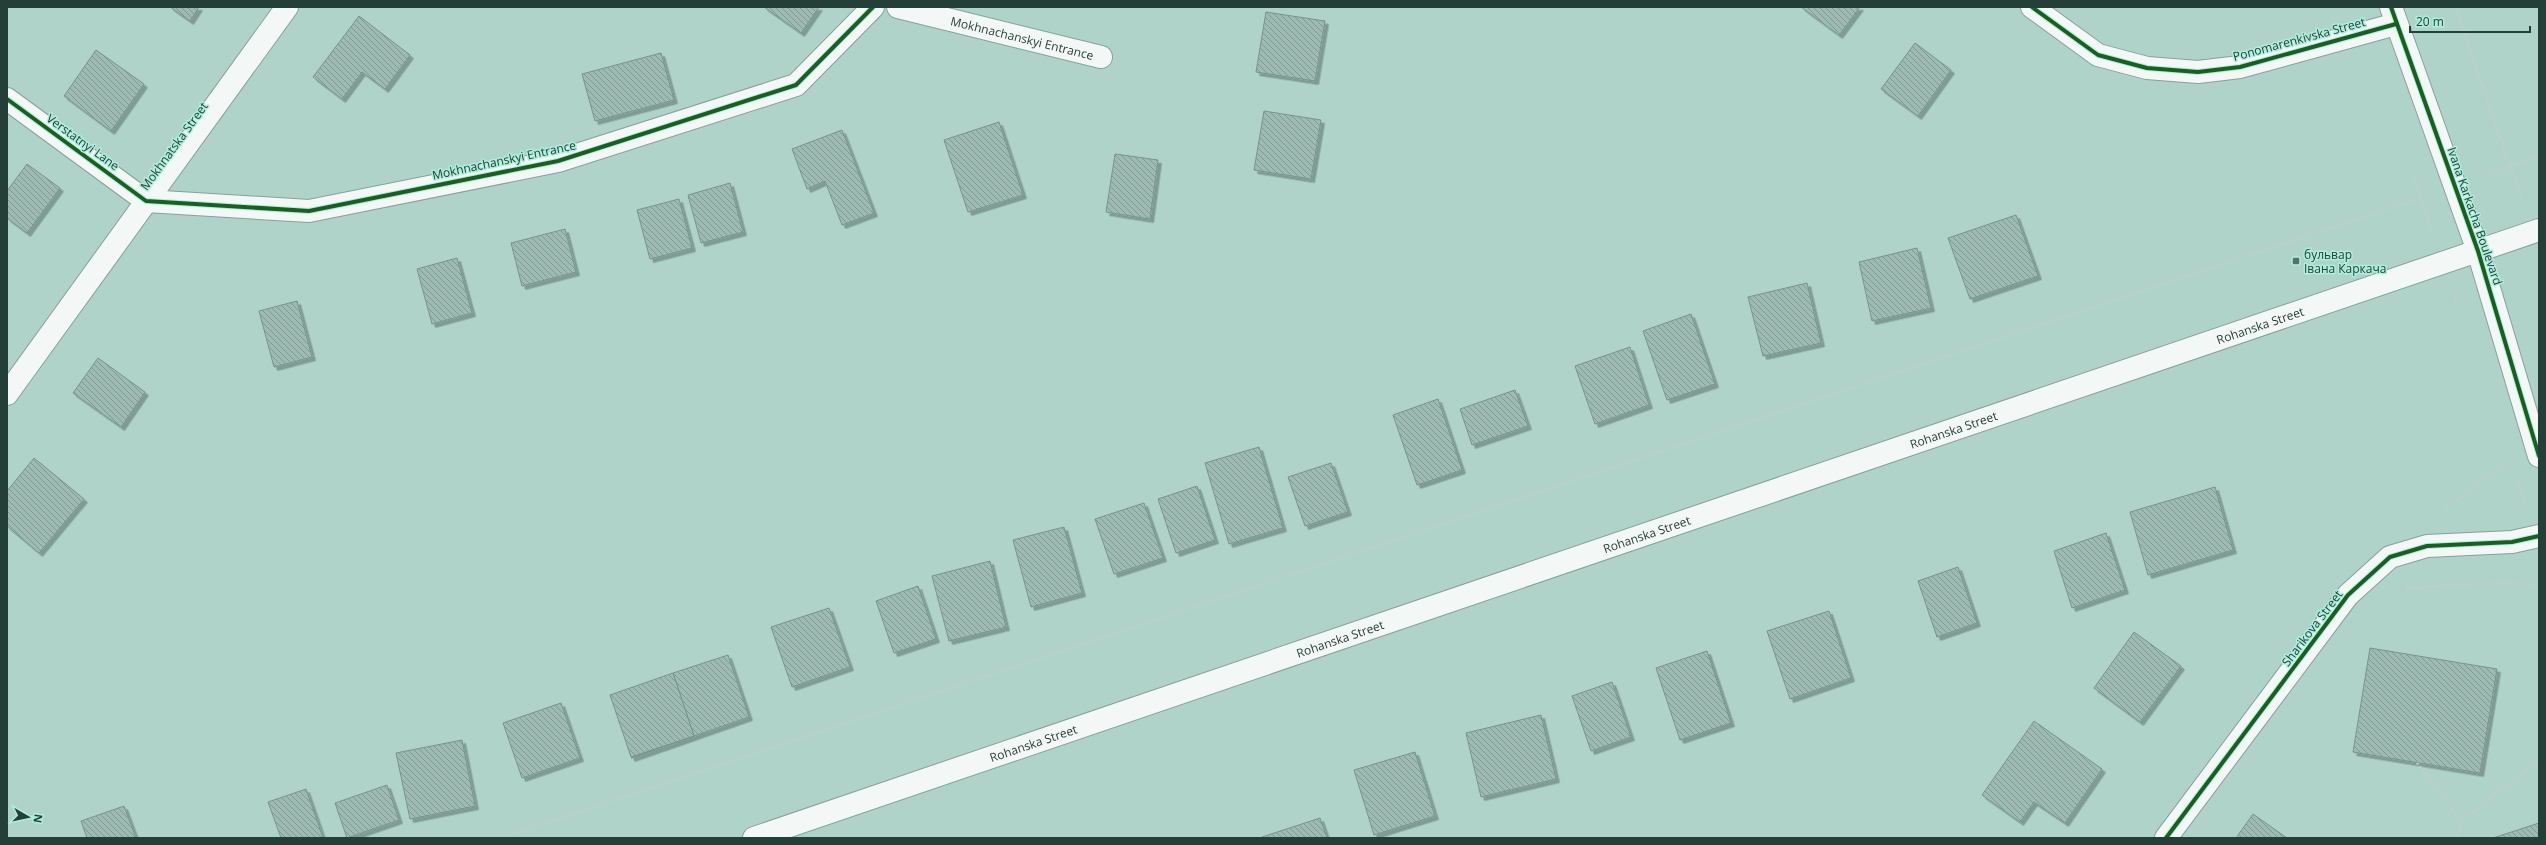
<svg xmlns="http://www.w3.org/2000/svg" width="2546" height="845" viewBox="0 0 2546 845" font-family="'Open Sans',sans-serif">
<defs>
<pattern id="building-back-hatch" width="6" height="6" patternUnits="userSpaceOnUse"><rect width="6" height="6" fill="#9ebbb3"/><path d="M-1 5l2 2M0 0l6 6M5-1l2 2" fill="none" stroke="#819992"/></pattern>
<filter id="shadow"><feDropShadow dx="3.5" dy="3.5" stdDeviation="0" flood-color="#0004"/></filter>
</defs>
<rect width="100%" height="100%" fill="#afd3c9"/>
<g fill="url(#building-back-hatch)" stroke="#77948c" filter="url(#shadow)">
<polygon points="170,7 199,7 190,21"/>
<polygon points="764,7 819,7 801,33"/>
<polygon points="1801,7 1860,7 1839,35"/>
<polygon points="1266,12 1325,21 1315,81 1256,72"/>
<polygon points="359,16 410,55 385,89 362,72 342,99 313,77"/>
<polygon points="1915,43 1951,70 1918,116 1881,89"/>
<polygon points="96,50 144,84 111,131 64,96"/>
<polygon points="661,53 674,100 595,121 582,74"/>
<polygon points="1264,111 1321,120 1311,179 1254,170"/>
<polygon points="999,122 1023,195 968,212 944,140"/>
<polygon points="842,130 874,213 842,225 825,181 807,189 792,149"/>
<polygon points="1115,154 1158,160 1150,219 1106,212"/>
<polygon points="27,164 60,188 27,233 7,218 7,191"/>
<polygon points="730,183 743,232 701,243 688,195"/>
<polygon points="679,199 692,248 650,259 637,210"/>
<polygon points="2016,215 2038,276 1970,299 1948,238"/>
<polygon points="565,229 576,272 522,286 511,243"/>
<polygon points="1917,248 1931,308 1872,321 1859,262"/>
<polygon points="457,258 472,313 432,324 417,269"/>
<polygon points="1807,283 1821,343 1763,356 1748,297"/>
<polygon points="297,301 312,357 274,367 259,311"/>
<polygon points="1691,314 1715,384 1667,400 1643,331"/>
<polygon points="1630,347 1649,405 1595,424 1575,366"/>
<polygon points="98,358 145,392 121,427 73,393"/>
<polygon points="1515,390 1528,426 1472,445 1460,409"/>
<polygon points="1438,399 1462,470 1417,485 1393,415"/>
<polygon points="1259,447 1283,528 1229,544 1205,463"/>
<polygon points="34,458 84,499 39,553 7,526 7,491"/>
<polygon points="1331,463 1348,512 1305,526 1288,477"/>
<polygon points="1197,486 1215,540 1176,553 1158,499"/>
<polygon points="2215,487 2233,550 2148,575 2130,512"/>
<polygon points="1144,503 1163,558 1114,574 1095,519"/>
<polygon points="1064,527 1082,593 1031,607 1013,540"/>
<polygon points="2106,533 2125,590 2072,608 2054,551"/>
<polygon points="990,561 1006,627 949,641 932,576"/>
<polygon points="1958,567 1977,623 1937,637 1918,581"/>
<polygon points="918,586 936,639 894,653 876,601"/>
<polygon points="829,608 850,667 792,687 771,627"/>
<polygon points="1829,611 1851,678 1790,699 1767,631"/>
<polygon points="2134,632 2181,666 2140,722 2094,688"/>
<polygon points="2370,648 2497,669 2480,773 2353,752"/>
<polygon points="1707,651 1731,723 1680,740 1656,668"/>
<polygon points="728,655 749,717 631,758 694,736 673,673"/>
<polygon points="673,673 694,736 631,757 610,695"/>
<polygon points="1612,682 1631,737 1591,751 1572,696"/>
<polygon points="561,703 580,758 522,778 503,723"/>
<polygon points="1541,715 1556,779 1481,797 1466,733"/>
<polygon points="2034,721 2102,769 2065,823 2034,802 2020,822 1982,795"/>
<polygon points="462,740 475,806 410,819 396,753"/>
<polygon points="1415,752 1435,816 1374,835 1354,770"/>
<polygon points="387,785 399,820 347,838 335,803"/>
<polygon points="306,789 323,838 281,838 268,802"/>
<polygon points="124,806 136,838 87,838 81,821"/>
<polygon points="2253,814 2287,838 2236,838"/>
<polygon points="1320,818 1327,838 1263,838 1262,837"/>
<polygon points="2539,823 2539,838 2493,838"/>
</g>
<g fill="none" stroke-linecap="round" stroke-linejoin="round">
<defs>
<g id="street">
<path id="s1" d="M898,7l203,50"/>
<polyline points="2032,7 2098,55 2147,68 2198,72 2240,67 2396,24"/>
<polyline points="7,99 146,201 309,211 558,161 796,85 873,7"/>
<polyline points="7,394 287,7"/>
<polyline points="2166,838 2348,595 2390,557 2427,546 2512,542 2539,536"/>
</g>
<g id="secondary">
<polyline points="2391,7 2478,251 2539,456"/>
<path id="s2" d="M754,838l1785,-608"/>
</g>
</defs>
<use href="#street" stroke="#85a29a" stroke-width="24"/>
<use href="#secondary" stroke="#85a29a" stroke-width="24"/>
<g stroke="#c3cecb" stroke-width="2.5" stroke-dasharray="2 2" stroke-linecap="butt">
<polyline points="2456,7 2522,201"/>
<polyline points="2413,174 2433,232"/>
<polyline points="2485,176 2539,156"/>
<polyline points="2454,293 2457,304"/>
<polyline points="2518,481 2525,505"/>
<polyline points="2445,512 2448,507 2506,462"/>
<polyline points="2406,588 2504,583 2539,585"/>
<polyline points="2417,763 2461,821"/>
<polyline points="500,838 2423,197"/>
<polyline points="2457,838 2461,821 2539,761"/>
</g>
<use href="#street" stroke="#f3f8f7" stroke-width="22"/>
<use href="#secondary" stroke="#f3f8f7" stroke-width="22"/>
<defs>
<g id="cycleway">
<polyline points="2032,7 2098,55 2147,68 2198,72 2240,67 2396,24"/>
<polyline points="2391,7 2478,251 2539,456"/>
<polyline points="7,99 146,201 309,211 558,161 796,85 873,7"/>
<polyline points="2166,838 2348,595 2390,557 2427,546 2512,542 2539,536"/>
</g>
</defs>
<use href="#cycleway" stroke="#adefdc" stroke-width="6"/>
<use href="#cycleway" stroke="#1b5e20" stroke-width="4"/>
</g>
<rect fill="#55736a" stroke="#adefdc" stroke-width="1.5" x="2292" y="257" width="8" height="8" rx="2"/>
<g text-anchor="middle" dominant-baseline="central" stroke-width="3" stroke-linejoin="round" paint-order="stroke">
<g font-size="12" fill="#243f37" stroke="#adefdc">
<text stroke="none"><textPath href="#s1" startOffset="128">Mokhnachanskyi Entrance</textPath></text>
<text transform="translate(2299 39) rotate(-15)">Ponomarenkivska Street</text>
<text transform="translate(83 142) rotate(36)">Verstatnyi Lane</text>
<text transform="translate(174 146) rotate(-54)">Mokhnatska Street</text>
<text transform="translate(504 160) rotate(-12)">Mokhnachanskyi Entrance</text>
<text transform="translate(2475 216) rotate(71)">Ivana Karkacha Boulevard</text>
<text stroke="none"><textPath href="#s2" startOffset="1591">Rohanska Street</textPath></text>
<text stroke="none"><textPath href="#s2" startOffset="1267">Rohanska Street</textPath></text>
<text stroke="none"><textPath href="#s2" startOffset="943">Rohanska Street</textPath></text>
<text transform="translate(2312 628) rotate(-53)">Sharikova Street</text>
<text stroke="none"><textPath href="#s2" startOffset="619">Rohanska Street</textPath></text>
<text stroke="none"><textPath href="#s2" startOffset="295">Rohanska Street</textPath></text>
</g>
<g font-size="12" fill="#243f37" stroke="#adefdc" text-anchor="start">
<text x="2304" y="254">бульвар<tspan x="2304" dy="14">Івана Каркача</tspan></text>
</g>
</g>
<rect width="2546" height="845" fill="none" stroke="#243f37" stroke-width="16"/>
<g transform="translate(28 817) rotate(99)" stroke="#adefdc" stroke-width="3" paint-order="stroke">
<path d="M0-3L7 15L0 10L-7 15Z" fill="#243f37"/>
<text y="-6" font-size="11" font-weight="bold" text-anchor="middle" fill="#243f37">N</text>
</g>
<path d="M2410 26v6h120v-6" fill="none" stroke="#243f37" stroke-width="2"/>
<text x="2416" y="26" font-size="12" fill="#243f37" stroke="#adefdc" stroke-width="3" paint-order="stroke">20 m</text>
</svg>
